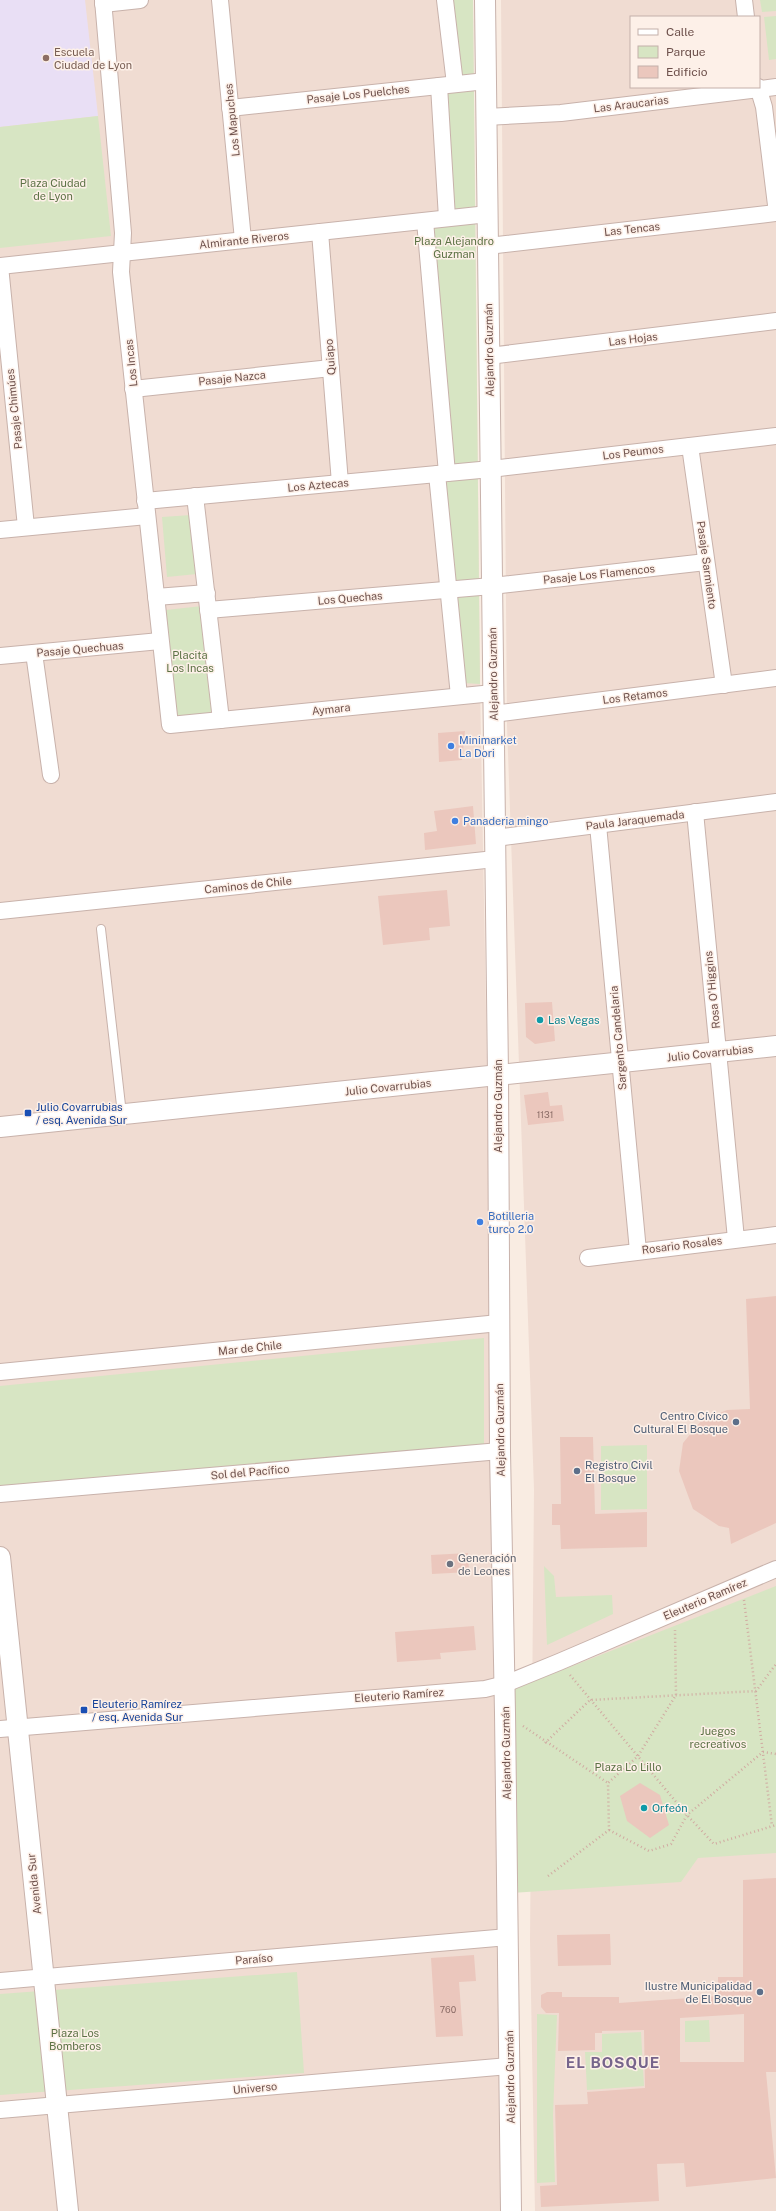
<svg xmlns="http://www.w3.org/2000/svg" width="776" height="2211" viewBox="0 0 776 2211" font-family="'Public Sans',sans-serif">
<rect width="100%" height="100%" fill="#f9ece2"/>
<g fill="#f0dcd2" fill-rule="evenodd">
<polygon points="0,0 473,0 480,684 508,2211 0,2211"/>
<path d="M501,0h275v2211h-241l-5,-271 4,-451 -27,-764zM631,17h128v70h-128z"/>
</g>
<polygon fill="#e9dff5" points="0,0 85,0 98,116 0,127"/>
<g fill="#d7e5c3">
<polygon points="447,0 473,0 480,684 463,683 441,479 430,227 451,226 443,88 459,87"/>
<polygon points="760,0 776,0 776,11 762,12"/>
<polygon points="776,16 776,59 769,60 764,17"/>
<polygon points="98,116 111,236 0,248 0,127"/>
<polygon points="191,515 197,574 167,577 162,517"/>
<polygon points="202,606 214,713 177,717 166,610"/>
<polygon points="484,1338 484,1446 0,1487 0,1386"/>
<polygon points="647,1445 647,1509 601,1510 601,1446"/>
<polygon points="544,1566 554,1576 556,1597 612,1595 613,1614 547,1645"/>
<polygon points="776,1586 776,1853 698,1858 681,1882 511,1893 514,1689"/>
<polygon points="297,1972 304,2073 0,2095 0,1994"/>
<polygon points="537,2014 557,2015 553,2115 555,2182 537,2183"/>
<polygon points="709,2020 710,2042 685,2042 685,2021"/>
<polygon points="641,2032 644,2086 587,2090 585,2052 602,2052 602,2034"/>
</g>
<g fill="#ebc7bd" fill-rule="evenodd">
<polygon points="465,731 462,760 439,762 438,733"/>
<polygon points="473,806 476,844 425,850 424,833 437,831 434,811"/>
<polygon points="447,890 450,926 429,928 430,940 383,945 378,896"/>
<polygon points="552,1002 555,1041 535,1044 526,1037 525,1003"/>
<polygon points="548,1092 550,1106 562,1105 564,1121 528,1125 524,1095"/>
<polygon points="776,1296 776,1523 731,1544 729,1528 719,1526 693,1509 679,1471 683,1443 701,1421 727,1410 750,1409 746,1299"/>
<polygon points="560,1437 593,1437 595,1514 647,1512 647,1547 561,1549 560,1525 552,1525 552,1504 561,1504"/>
<polygon points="468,1553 469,1572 432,1574 431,1555"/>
<polygon points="474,1626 476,1650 440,1653 441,1659 397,1662 395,1632"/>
<polygon points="640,1783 660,1795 669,1825 650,1838 627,1821 620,1796"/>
<path d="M776,1878v194h-10l10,106 -90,9 -2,-24 -27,1 2,37 -118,6 -1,-21 17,-1 -2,-80 33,-1 -1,-12 58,-4 -1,-58 -42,1v2h-7v17l-37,1 1,-38h-13l-5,-6v-12l6,-3h15v5h57v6l99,-7v-19h25v-97zM744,2014v48h-64v-44z"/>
<polygon points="610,1934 611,1965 558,1966 557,1935"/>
<polygon points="474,1955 476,1981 459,1982 463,2036 436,2037 431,1958"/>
</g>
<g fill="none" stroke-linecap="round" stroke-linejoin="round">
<defs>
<polyline id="service" points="101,929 122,1114"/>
<g id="minor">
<polyline points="103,0 123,233 121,272 170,725 493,693"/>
<polyline points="220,0 243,240"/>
<polyline points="445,0 455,84"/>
<polyline points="744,0 746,17"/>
<polyline points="103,4 140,0"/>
<polyline points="439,86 447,218"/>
<polyline points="758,87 764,107 776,205"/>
<polyline points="230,108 486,81"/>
<polyline points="486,117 561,113 776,87"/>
<polyline points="425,221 447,473"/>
<polyline points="320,232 340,483"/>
<polyline points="488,246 776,213"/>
<polyline points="0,266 488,214"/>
<polyline points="0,266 26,527"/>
<polyline points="489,356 776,321"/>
<polyline points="133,389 331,368"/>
<polyline points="690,446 724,685"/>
<polyline points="437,474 459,696"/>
<polyline points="195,496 221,720"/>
<polyline points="145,501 491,469 776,436"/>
<polyline points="0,530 147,516"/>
<polyline points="156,597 207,593"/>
<polyline points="208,610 492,586 706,562"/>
<polyline points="34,653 51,775"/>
<polyline points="0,656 160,641"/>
<polyline points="493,714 776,678"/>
<polyline points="695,812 736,1239"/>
<polyline points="598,825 638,1251"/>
<polyline points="495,838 776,802"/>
<polyline points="0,911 495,859"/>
<polyline points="588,1258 776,1235"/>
<polyline points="0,1372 499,1323"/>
<polyline points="0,1494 500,1451"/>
<polyline points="0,1729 485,1689 505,1684 559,1662 776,1569"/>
<polyline points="0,1981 508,1937"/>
<polyline points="0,2110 509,2066"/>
</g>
<g id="tertiary">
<polyline points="485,0 498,1076 500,1451 505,1713 511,2211"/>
<polyline points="0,1127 776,1046"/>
<polyline points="0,1557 68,2211"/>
</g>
</defs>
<use href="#service" stroke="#c8b2ab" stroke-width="10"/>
<use href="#minor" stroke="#c8b2ab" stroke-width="18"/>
<use href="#tertiary" stroke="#c8b2ab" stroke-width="22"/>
<g stroke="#d0aaa1" stroke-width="2.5" stroke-dasharray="1 3" stroke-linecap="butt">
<polyline points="744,1600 772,1826"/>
<polyline points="570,1675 687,1815 714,1844 776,1825"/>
<polyline points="523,1726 608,1783"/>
<polyline points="545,1743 590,1700 756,1691 776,1664"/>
<polyline points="609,1830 649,1851 671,1844 687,1815 763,1752 776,1754"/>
<polyline points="548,1876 609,1830 608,1783 638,1756 676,1695 675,1630"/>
</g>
<use href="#service" stroke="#fff" stroke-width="8"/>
<use href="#minor" stroke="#fff" stroke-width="16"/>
<use href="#tertiary" stroke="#fff" stroke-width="20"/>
</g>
<circle fill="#8d6e63" stroke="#fdf0e8" stroke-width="1.5" cx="46" cy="58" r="4"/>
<g fill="#3f7fe0" stroke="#fdf0e8" stroke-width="1.5">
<circle cx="451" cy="746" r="4"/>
<circle cx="455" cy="821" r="4"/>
<circle cx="480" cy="1222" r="4"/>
</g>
<g fill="#0f9aa8" stroke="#fdf0e8" stroke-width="1.5">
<circle cx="540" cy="1020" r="4"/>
<circle cx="644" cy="1808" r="4"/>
</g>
<g fill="#1a4fb4" stroke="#fdf0e8" stroke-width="1.5">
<rect x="24" y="1109" width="8" height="8" rx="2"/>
<rect x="80" y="1706" width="8" height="8" rx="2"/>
</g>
<g fill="#5c6f8a" stroke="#fdf0e8" stroke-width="1.5">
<circle cx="736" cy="1422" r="4"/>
<circle cx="577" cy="1471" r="4"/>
<circle cx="760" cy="1992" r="4"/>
</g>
<circle fill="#6b7280" stroke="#fdf0e8" stroke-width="1.5" cx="450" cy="1564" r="4"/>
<g text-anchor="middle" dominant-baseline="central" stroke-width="3" stroke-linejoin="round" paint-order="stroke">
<g font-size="9" fill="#8d6e68">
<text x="545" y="1114">1131</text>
<text x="448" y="2009">760</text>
</g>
<g font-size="11" fill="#785e54" stroke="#fdf0e8" text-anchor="start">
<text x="54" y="52">Escuela<tspan x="54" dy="13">Ciudad de Lyon</tspan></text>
</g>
<g font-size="11" fill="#6e514c" stroke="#fdf0e8">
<text transform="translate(358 94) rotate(-6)">Pasaje Los Puelches</text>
<text transform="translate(631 104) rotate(-7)">Las Araucarias</text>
<text transform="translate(232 120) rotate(-96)">Los Mapuches</text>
<text transform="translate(632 229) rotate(-6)">Las Tencas</text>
<text transform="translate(244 240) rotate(-6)">Almirante Riveros</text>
<text transform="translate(633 339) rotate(-7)">Las Hojas</text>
<text transform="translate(489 350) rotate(-91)">Alejandro Guzmán</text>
<text transform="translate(330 357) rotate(-95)">Quiapo</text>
<text transform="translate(131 363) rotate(-96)">Los Incas</text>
<text transform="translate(232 378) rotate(-6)">Pasaje Nazca</text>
<text transform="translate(14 409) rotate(-96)">Pasaje Chimúes</text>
<text transform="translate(633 452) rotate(-7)">Los Peumos</text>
<text transform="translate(318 485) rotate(-5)">Los Aztecas</text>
<text transform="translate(707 565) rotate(82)">Pasaje Sarmiento</text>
<text transform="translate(599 574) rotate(-6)">Pasaje Los Flamencos</text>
<text transform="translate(350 598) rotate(-5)">Los Quechas</text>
<text transform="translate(80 649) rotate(-5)">Pasaje Quechuas</text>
<text transform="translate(493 674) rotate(-91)">Alejandro Guzmán</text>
<text transform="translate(635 696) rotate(-7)">Los Retamos</text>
<text transform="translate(331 709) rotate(-6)">Aymara</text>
<text transform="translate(635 820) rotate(-7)">Paula Jaraquemada</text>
<text transform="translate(248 885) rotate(-6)">Caminos de Chile</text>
<text transform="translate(712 990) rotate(-96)">Rosa O'Higgins</text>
<text transform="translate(618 1038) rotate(-95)">Sargento Candelaria</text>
<text transform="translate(710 1053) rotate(-6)">Julio Covarrubias</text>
<text transform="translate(388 1087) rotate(-6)">Julio Covarrubias</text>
<text transform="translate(498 1106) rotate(-90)">Alejandro Guzmán</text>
<text transform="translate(682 1245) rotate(-7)">Rosario Rosales</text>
<text transform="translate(250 1348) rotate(-6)">Mar de Chile</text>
<text transform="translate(500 1430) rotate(-91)">Alejandro Guzmán</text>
<text transform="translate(250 1472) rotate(-5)">Sol del Pacífico</text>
<text transform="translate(705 1599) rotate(-23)">Eleuterio Ramírez</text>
<text transform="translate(399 1695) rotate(-4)">Eleuterio Ramírez</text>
<text transform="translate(506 1753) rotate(-91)">Alejandro Guzmán</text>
<text transform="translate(34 1884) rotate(-96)">Avenida Sur</text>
<text transform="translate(254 1959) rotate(-5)">Paraíso</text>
<text transform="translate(510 2077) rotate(-91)">Alejandro Guzmán</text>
<text transform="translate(255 2088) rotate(-5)">Universo</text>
</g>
<g font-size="11" fill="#5c7245" stroke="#fdf0e8">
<text x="53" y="183">Plaza Ciudad<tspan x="53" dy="13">de Lyon</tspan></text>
<text x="454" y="241">Plaza Alejandro<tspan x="454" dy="13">Guzman</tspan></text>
<text x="190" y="655">Placita<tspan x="190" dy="13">Los Incas</tspan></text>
<text x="718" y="1731">Juegos<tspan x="718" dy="13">recreativos</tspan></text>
<text x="628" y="1767">Plaza Lo Lillo</text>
<text x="75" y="2033">Plaza Los<tspan x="75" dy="13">Bomberos</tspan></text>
</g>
<g font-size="11" fill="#366cbe" stroke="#fdf0e8" text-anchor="start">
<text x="459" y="740">Minimarket<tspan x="459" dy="13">La Dori</tspan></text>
<text x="463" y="821">Panaderia mingo</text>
<text x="488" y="1216">Botilleria<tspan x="488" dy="13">turco 2.0</tspan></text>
</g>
<g font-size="11" fill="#0d838f" stroke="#fdf0e8" text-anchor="start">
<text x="548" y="1020">Las Vegas</text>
<text x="652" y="1808">Orfeón</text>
</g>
<g font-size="11" fill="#164399" stroke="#fdf0e8" text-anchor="start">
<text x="36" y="1107">Julio Covarrubias<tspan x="36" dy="13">/ esq. Avenida Sur</tspan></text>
<text x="92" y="1704">Eleuterio Ramírez<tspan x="92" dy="13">/ esq. Avenida Sur</tspan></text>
</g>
<g font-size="11" fill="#4e5e75" stroke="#fdf0e8" text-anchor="end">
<text x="728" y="1416">Centro Cívico<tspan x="728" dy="13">Cultural El Bosque</tspan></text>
<text x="585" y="1465" text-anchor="start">Registro Civil<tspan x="585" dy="13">El Bosque</tspan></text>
<text x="752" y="1986">Ilustre Municipalidad<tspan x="752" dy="13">de El Bosque</tspan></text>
</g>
<g font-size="11" fill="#5b616d" stroke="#fdf0e8" text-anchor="start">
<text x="458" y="1558">Generación<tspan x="458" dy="13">de Leones</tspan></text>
</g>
<g font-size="15" font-weight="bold" letter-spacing="1" fill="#76648b" stroke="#fdf0e8">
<text x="613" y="2062">EL BOSQUE</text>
</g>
</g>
<rect x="630" y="16" width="130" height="72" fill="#fdf0e8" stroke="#c4b0aa"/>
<rect x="638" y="29" width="20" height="6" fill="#ffffff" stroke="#c4b0aa"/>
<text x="666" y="36" font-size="12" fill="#6e514c">Calle</text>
<rect x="638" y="46" width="20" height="12" fill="#d7e5c3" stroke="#c4b0aa"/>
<text x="666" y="56" font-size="12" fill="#6e514c">Parque</text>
<rect x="638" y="66" width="20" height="12" fill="#ebc7bd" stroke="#c4b0aa"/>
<text x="666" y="76" font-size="12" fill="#6e514c">Edificio</text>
</svg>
